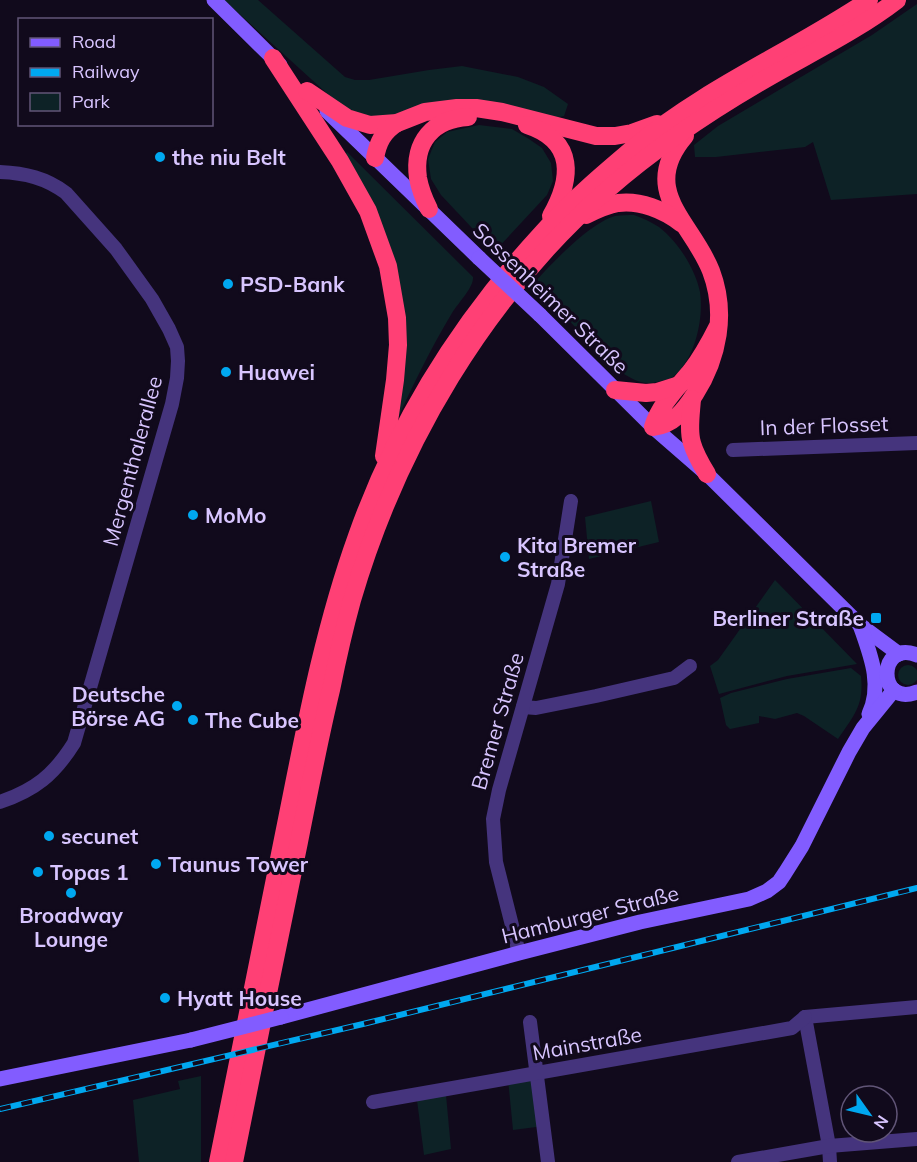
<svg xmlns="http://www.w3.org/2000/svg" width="917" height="1162" viewBox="0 0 917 1162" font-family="Mulish,sans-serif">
<rect width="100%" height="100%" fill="#110a1c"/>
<g fill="#0d2226">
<polygon points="224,0 258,0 345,77 355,80 369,80 429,70 462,66 518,77 544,87 568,104 564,116 559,117 403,112 384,117 374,117 343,108"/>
<polygon points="917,4 917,194 831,200 813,142 805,147 716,157 695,157 694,145 718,126 872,35"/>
<polygon points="479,125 512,129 529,139 542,148 551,163 553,181 547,195 496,250 472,228 441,195 431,179 428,159 435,142 447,132"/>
<path d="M347,152l126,125c1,10 -15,26 -21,36 -21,35 -39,72 -56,109l9,-104 -61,-161z"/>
<path d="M634,215c9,3 17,7 25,12 19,15 36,41 41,65 4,26 -5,67 -26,84 -4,4 -11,4 -17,6 -9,2 -17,1 -26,-4 -15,-7 -26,-20 -38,-32 -20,-21 -39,-42 -59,-63 18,-20 56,-60 81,-67 6,-1 13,-1 19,-1z"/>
<polygon points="651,501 659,542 589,559 585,517"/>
<polygon points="775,580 857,664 787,676 719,694 710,666 718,660"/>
<circle cx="908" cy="675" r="10"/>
<path d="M851,668l10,8c3,30 -7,39 -23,63l-34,-23 -7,-3 -22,6 -16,-3v7l-29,6 -4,-4 -6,-27 11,-5 56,-14z"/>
<polygon points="537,1074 544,1126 513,1130 508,1079"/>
<polygon points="201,1076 201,1162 139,1162 133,1100 180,1089 178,1081"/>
<polygon points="446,1095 451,1149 424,1155 417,1100"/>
</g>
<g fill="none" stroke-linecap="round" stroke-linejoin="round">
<g stroke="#45347d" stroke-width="14">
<path d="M0,172c25,1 46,6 66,21l50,56 36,50 17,30 8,18 1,14 -1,17 -5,26 -98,339c-20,32 -39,47 -74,59"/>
<polyline points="733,450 917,443"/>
<polyline points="523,707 536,708 596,696 674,678 690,666"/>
<polyline points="519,953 496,862 493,819 499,790 558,584 571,501"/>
<polyline points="805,1017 829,1146 830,1162"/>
<polyline points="805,1017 917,1007"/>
<polyline points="530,1022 548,1162"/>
<polyline points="373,1102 792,1028 805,1017"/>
<polyline points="738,1162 829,1146 917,1139"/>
</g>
<g stroke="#825cff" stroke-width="15">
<polyline points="214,0 280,65"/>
<polyline points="327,111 479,258"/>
<polyline points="540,315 653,427 707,474 860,625 899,654"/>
<path d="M860,625c10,29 23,59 9,89"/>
<path d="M917,655c-40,-16 -40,53 0,37"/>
<polyline points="281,1017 519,953 640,922 749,899 767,891 779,882 785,873 802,846 849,752 863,728 894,690"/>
<polyline points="0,1079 191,1040"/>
</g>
<g stroke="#ff4075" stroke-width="18">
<polyline points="273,58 340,161 368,211 388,266 397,318 398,345 395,380 384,456"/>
<polyline points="307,91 347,118 370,125 397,123 425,112 457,108 476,108 502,112 596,136 615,136 632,133 657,124"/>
<path d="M527,125c49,16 45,54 24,91"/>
<path d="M685,136c-47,55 7,86 26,135 16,42 7,87 -16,123 -11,17 -22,31 -42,33 6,-21 24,-39 38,-56 11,-14 19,-29 27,-45"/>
<path d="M375,158c3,-16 8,-26 22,-35"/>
<path d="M429,209c-5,-10 -9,-20 -11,-31 -5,-36 15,-59 50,-61"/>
<path d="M586,215c10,-5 21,-10 32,-12 22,-3 46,7 63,20"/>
<polyline points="615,390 646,393 657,392 679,385"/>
<path d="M692,399c-1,15 -4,31 0,44 3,11 9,21 15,31"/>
<path d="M218,1162c21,-106 43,-212 64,-318 21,-103 39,-208 75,-308 40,-113 105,-216 186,-304 28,-31 61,-59 93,-86 71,-59 157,-95 233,-146"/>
<path d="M234,1162c21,-107 43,-213 65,-320 10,-51 20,-102 32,-152 6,-30 13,-61 21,-90 46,-156 132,-302 255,-410 47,-41 97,-75 150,-106 47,-28 97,-51 140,-84"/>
</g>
<defs>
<polyline id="rail" points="0,1109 363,1024 917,888"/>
</defs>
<use href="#rail" stroke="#00a8f0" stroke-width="6"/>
<use href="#rail" stroke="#110a1c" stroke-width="4" stroke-dasharray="11" stroke-linecap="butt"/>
<g stroke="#825cff" stroke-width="15">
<polyline points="479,258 540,315"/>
<polyline points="191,1040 281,1017"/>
</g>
</g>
<g fill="#00a8f0" stroke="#110a1c" stroke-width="2">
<circle cx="160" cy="157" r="6"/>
<circle cx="228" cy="284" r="6"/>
<circle cx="226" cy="372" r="6"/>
<circle cx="193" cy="515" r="6"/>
<circle cx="505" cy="557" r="6"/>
<rect x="870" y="612" width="12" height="12" rx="3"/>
<circle cx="177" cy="706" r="6"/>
<circle cx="193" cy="720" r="6"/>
<circle cx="49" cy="836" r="6"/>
<circle cx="156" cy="864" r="6"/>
<circle cx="38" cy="872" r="6"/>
<circle cx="71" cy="893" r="6"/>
<circle cx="165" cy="998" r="6"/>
</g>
<g text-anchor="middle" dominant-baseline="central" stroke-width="6" stroke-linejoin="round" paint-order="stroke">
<g font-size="21" font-weight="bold" fill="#d8c5ff" stroke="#110a1c" text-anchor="start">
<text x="172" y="157">the niu Belt</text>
<text x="240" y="284">PSD-Bank</text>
<text x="238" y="372">Huawei</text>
<text x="205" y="515">MoMo</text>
<text x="517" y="545">Kita Bremer<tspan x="517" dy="24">Straße</tspan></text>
<text x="864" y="618" text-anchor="end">Berliner Straße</text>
<text x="165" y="694" text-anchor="end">Deutsche<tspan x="165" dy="24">Börse AG</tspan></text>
<text x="205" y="720">The Cube</text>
<text x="61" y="836">secunet</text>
<text x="168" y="864">Taunus Tower</text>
<text x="50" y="872">Topas 1</text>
<text x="71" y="915" text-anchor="middle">Broadway<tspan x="71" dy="24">Lounge</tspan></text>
<text x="177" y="998">Hyatt House</text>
</g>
<g font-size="21" fill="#d8c5ff" stroke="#110a1c">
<text transform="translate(551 298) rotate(44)">Sossenheimer Straße</text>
<text transform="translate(824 425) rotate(-2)">In der Flosset</text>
<text transform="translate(132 461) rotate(-75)">Mergenthalerallee</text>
<text transform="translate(497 721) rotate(-74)">Bremer Straße</text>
<text transform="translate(590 914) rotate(-14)">Hamburger Straße</text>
<text transform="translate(587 1043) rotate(-10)">Mainstraße</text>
</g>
</g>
<rect x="18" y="18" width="195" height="108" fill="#110a1c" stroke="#615577" stroke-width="1.5"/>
<rect x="30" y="38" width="30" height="9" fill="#825cff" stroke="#615577" stroke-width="1.5"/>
<text x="72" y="48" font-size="18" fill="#d8c5ff">Road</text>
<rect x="30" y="68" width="30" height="9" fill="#00a8f0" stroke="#615577" stroke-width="1.5"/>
<text x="72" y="78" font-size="18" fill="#d8c5ff">Railway</text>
<rect x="30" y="93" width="30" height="18" fill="#0d2226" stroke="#615577" stroke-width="1.5"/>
<text x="72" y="108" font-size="18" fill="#d8c5ff">Park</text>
<g transform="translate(869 1114) rotate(124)"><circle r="28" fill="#110a1c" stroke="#615577" stroke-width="1.5"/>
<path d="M0-4.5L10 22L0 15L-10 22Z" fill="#00a8f0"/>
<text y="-9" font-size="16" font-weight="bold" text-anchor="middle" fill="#d8c5ff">N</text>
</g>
</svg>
